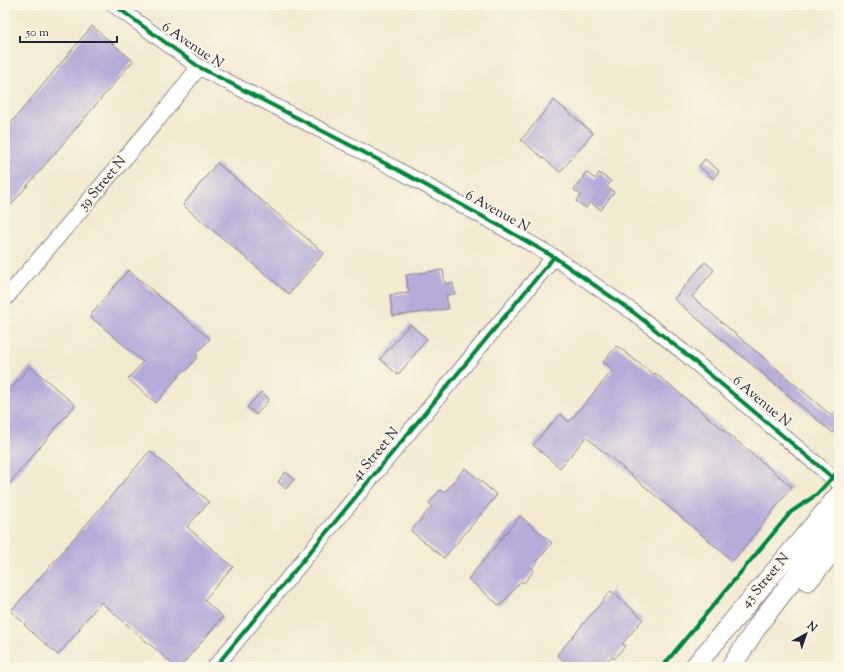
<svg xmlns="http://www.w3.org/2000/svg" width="844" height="672" viewBox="0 0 844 672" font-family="'Sorts Mill Goudy',serif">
<rect width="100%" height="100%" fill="#fcf5e5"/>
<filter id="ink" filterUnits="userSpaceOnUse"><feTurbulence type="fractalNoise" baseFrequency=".025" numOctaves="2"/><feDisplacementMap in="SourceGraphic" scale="8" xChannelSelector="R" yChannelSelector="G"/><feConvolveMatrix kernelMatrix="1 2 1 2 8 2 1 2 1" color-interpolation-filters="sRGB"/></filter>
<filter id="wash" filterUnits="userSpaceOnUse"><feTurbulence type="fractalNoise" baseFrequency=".012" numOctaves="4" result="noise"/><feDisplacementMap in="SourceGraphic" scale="16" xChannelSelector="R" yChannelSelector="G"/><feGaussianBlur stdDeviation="0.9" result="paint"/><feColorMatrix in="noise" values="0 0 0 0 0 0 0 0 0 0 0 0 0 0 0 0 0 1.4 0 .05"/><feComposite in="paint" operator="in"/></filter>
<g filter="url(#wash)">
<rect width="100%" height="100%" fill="#f4ead1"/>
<g id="blocks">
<g fill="#b6abd8">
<polygon points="92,26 133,61 5,212 5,130"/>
<polygon points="554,100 593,133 560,172 521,140"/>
<polygon points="705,159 719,171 713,179 699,166"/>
<polygon points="217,163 324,253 289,294 183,205"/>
<polygon points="586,172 595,179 599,173 611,181 607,187 614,192 601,210 590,202 586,208 576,201 581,195 574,190"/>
<polygon points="705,262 714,270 692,297 832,416 839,407 839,426 833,433 674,299"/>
<polygon points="128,270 210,339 196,354 198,356 186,371 184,370 156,403 128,379 143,362 90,316"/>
<polygon points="443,270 445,284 453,283 455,294 446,295 448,309 393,316 390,295 409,293 406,275"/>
<polygon points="410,324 427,339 398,375 380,359"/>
<polygon points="617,346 654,375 655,373 792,487 733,561 586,437 560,468 533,445 560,414 569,422 613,370 603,362"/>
<polygon points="30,366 75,405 5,489 5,396"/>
<polygon points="261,392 269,399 256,415 247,407"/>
<polygon points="150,451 209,502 187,527 233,567 204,600 223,617 180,667 176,667 101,602 79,628 80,629 58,655 24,625 25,624 11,611"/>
<polygon points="465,468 497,495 444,558 411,531 432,506 429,503 440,490 444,493"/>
<polygon points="285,472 294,479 286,489 278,482"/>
<polygon points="520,516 552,543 532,568 534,570 524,583 521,581 500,606 468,579"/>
<polygon points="611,591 643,619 622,644 625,646 614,659 611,657 602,667 572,667 557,655"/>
</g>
</g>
</g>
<g filter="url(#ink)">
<use href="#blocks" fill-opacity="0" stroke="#8b8686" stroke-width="1"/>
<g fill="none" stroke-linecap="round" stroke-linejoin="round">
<defs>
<g id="minor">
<polyline points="114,5 199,67 398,170 500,226 554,257 633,312 682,351 839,483"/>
<polyline points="5,299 159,118 199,67"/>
<polyline points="215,667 554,257"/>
</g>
<g id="major">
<polyline points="808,581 839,544"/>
<polyline points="694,667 839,495"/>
<polyline points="731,667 761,621 839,520"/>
</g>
</defs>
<use href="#minor" stroke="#8b8686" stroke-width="17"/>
<use href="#major" stroke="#8b8686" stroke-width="21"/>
<use href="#minor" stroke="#fff" stroke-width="15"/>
<use href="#major" stroke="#fff" stroke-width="19"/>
<defs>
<g id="cycleway">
<polyline points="114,5 199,67 398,170 500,226 554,257 633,312 682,351 839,483"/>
<polyline points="215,667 554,257"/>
<polyline points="662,667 791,512 816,495 839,470"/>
</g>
</defs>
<use href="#cycleway" stroke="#fcf5e5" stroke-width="6"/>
<use href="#cycleway" stroke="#00873e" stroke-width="4"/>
</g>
</g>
<g text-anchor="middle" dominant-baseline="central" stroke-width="4" stroke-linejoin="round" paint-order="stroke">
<g font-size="14" fill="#22223b" stroke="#fcf5e5">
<text transform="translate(192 46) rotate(34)">6 Avenue N</text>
<text transform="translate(103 184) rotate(-50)">39 Street N</text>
<text transform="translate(497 212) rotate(29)">6 Avenue N</text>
<text transform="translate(761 402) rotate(40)">6 Avenue N</text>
<text transform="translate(376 455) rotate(-50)">41 Street N</text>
<text transform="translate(766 581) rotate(-50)">43 Street N</text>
</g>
</g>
<rect width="844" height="672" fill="none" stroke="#fcf5e5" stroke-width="20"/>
<g transform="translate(806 634) rotate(40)" stroke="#fcf5e5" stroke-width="3" paint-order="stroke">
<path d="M0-3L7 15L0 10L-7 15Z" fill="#22223b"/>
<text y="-6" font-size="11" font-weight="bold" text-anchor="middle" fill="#22223b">N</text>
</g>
<path d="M20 36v6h97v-6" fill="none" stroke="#22223b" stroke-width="2"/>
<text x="26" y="36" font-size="12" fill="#22223b" stroke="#fcf5e5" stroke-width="3" paint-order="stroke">50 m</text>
</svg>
